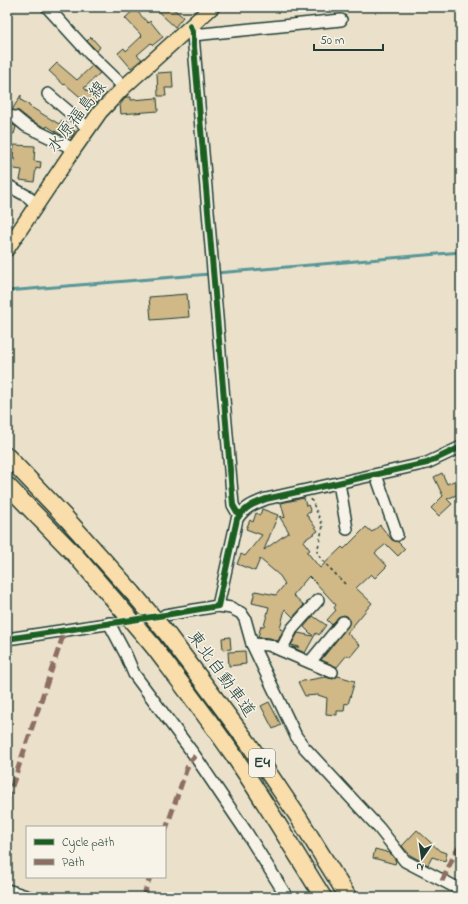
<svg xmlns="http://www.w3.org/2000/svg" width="468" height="904" viewBox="0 0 468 904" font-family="'Indie Flower','Klee One',sans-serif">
<rect width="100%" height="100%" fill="#ebe1cb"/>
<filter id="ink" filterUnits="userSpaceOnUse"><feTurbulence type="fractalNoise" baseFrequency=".025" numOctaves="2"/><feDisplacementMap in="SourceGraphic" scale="8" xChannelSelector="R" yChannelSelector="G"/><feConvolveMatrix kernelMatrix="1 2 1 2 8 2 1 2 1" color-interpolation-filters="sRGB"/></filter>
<g filter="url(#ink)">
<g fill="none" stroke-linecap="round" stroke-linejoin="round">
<g stroke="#599697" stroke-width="3">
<polyline points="216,273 461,252"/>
<polyline points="7,291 210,274"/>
</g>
</g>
<g fill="#d0b887" stroke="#1f3d34">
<polygon points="153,7 171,7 183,17 175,27"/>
<polygon points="135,9 148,23 150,21 163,37 153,45 151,43 137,55 142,59 131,68 118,53 124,48 126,51 142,36 125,18"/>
<polygon points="91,37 100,47 97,51 87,41"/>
<polygon points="57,63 77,80 92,66 100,73 84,88 98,101 92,107 65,84 64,85 49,71"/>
<polygon points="172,72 173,88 165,88 166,96 158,96 157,73"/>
<polygon points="21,95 21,100 29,105 29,106 59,124 62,120 68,124 67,126 75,131 71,138 63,133 61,135 47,126 46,128 30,120 19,111 12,110"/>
<polygon points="126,97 131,97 131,100 157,98 158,111 121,114 120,105"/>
<polygon points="7,123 12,124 16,127 14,134 7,133"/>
<polygon points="14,145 35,146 34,161 41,162 40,169 36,168 34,182 20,180 22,170 14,169 15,159 13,159"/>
<polygon points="187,294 189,317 151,320 149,297"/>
<polygon points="442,473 447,484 461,478 461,493 447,499 452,504 439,516 431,508 443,496 434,477"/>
<polygon points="304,498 306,506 308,505 311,512 306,514 318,531 303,541 310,550 307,552 320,568 342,547 344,549 366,527 372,532 380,525 392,540 398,542 405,549 398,556 386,544 375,553 387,566 375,578 371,574 356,588 372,603 347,633 360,645 350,657 347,655 337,667 321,660 348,626 350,620 347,616 344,615 338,617 332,625 327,620 336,610 334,608 336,605 315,582 309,576 293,595 304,605 293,617 285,609 280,629 283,630 278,641 270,638 258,637 261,626 264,626 269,607 252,603 255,591 276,595 285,584 280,576 260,559 255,571 237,564 241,554 245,556 262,535 246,529 250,520 253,522 256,513 260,515 262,509 278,515 264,550 289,532 279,516 285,518 281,503"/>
<polygon points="313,616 326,625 319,635 316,633 305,653 292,647 299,647 291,645 298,633 313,636 304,627"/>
<polygon points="230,637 231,649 223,650 222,638"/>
<polygon points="245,651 246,664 229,666 228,652"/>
<polygon points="338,676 355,681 348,704 345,703 344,711 337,711 337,715 326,714 327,698 318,695 305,696 298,682 325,677 333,679"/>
<polygon points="269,702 281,725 273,729 261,706"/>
<polygon points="417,830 440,851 447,853 445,861 432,857 428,865 410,855 402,846"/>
<polygon points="375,849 390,853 396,861 395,864 373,858"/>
</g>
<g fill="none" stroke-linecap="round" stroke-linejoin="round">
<polyline stroke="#c2c0ad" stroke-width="11" stroke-dasharray="11 5.5" stroke-linecap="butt" points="113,623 158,616"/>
<defs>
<g id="minor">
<polyline points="47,7 89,53 124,87"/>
<polyline points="190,26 193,35 233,505 237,512 240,513"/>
<polyline points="193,35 341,20"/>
<polyline points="48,94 88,128"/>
<polyline points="7,116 15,117 26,126 74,149"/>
<polyline points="7,185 27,196 36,204"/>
<polyline points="376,475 397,535"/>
<polyline points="339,483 347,529"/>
<polyline points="218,606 231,608 241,613 245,619 252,644 296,736 304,747 379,828 405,861 461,890"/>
<path d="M165,615l53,-9 19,-87c8,-12 16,-15 29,-20l161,-36 34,-16"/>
<polyline points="109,623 126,655 134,674 195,756 245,830 287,897"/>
<polyline points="7,639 113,623"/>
<polyline points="252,644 269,645 332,672"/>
<polyline points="281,650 292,629 318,600"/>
<polyline points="310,662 343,622"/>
<polyline points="7,890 29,897"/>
</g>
<polyline id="major" points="7,249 74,149 100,112 124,87 212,7"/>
<g id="highway">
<polyline points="7,456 66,518 133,593"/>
<polyline points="7,485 76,556 120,607"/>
<polyline points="168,635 249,744 297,815 348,897"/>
<path d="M153,646c27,36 54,71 79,107 32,47 61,96 91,144"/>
</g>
</defs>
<use href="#minor" stroke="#1f3d34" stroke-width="14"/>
<use href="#major" stroke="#1f3d34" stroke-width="17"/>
<use href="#highway" stroke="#1f3d34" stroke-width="19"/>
<polyline stroke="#1f3d34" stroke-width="1.5" stroke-dasharray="3 3" stroke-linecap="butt" points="311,499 323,526 317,552 321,559 346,585"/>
<use href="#minor" stroke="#f7f3e8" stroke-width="11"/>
<use href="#major" stroke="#f9ddab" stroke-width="14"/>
<use href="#highway" stroke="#f9ddab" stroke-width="16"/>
<defs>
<g id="highway-bridge">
<polyline points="133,593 168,635"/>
<polyline points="120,607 153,646"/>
</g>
</defs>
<use href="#highway-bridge" stroke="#1f3d34" stroke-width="19" stroke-linecap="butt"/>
<use href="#highway-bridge" stroke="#f9ddab" stroke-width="16"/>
<g stroke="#8d6e63" stroke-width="5" stroke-dasharray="10 5" stroke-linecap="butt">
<polyline points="7,801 65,630"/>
<polyline points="165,832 189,762 195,756"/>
<polyline points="442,881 456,851 461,846"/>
<polyline points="143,897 150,877"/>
</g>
<defs>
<g id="cycleway">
<polyline points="190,26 193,35 233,505 237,512 240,513"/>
<path d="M7,639l158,-24 53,-9 19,-87c8,-12 16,-15 29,-20l161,-36 34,-16"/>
</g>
</defs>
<use href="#cycleway" stroke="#f7f3e8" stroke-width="8"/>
<use href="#cycleway" stroke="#1b5e20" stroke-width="6"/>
</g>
</g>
<g text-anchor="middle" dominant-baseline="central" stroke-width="3" stroke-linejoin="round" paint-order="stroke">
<rect fill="#f7f3e8" stroke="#60746a" stroke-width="1" x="249" y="749" width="26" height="28" rx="3"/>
<g font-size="16" font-weight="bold" fill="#1f3d34">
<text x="262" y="763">E4</text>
</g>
<g font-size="17" fill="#1f3d34" stroke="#f7f3e8">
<text transform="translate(77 117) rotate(-52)">水原福島線</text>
<text transform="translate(221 674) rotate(54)">東北自動車道</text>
</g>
</g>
<rect width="468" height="904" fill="none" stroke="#f7f3e8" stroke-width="24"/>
<rect x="12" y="12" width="444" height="880" fill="none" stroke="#1f3d34" stroke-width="1.5" filter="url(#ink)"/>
<rect x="26" y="826" width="140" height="52" fill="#f7f3e8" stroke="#a1aaa0"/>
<rect x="34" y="839" width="20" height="6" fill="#1b5e20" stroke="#a1aaa0"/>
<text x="62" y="846" font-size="12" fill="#1f3d34">Cycle path</text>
<rect x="34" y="859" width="20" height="6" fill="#8d6e63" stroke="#a1aaa0"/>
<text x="62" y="866" font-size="12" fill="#1f3d34">Path</text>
<g transform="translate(422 858) rotate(193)" stroke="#f7f3e8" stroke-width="3" paint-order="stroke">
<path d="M0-3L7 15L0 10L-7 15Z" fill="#1f3d34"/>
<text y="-6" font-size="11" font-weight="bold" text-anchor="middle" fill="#1f3d34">N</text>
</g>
<path d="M314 44v6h69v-6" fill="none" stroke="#1f3d34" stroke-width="2"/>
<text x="320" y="44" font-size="12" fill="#1f3d34" stroke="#f7f3e8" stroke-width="3" paint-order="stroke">50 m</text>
</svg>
